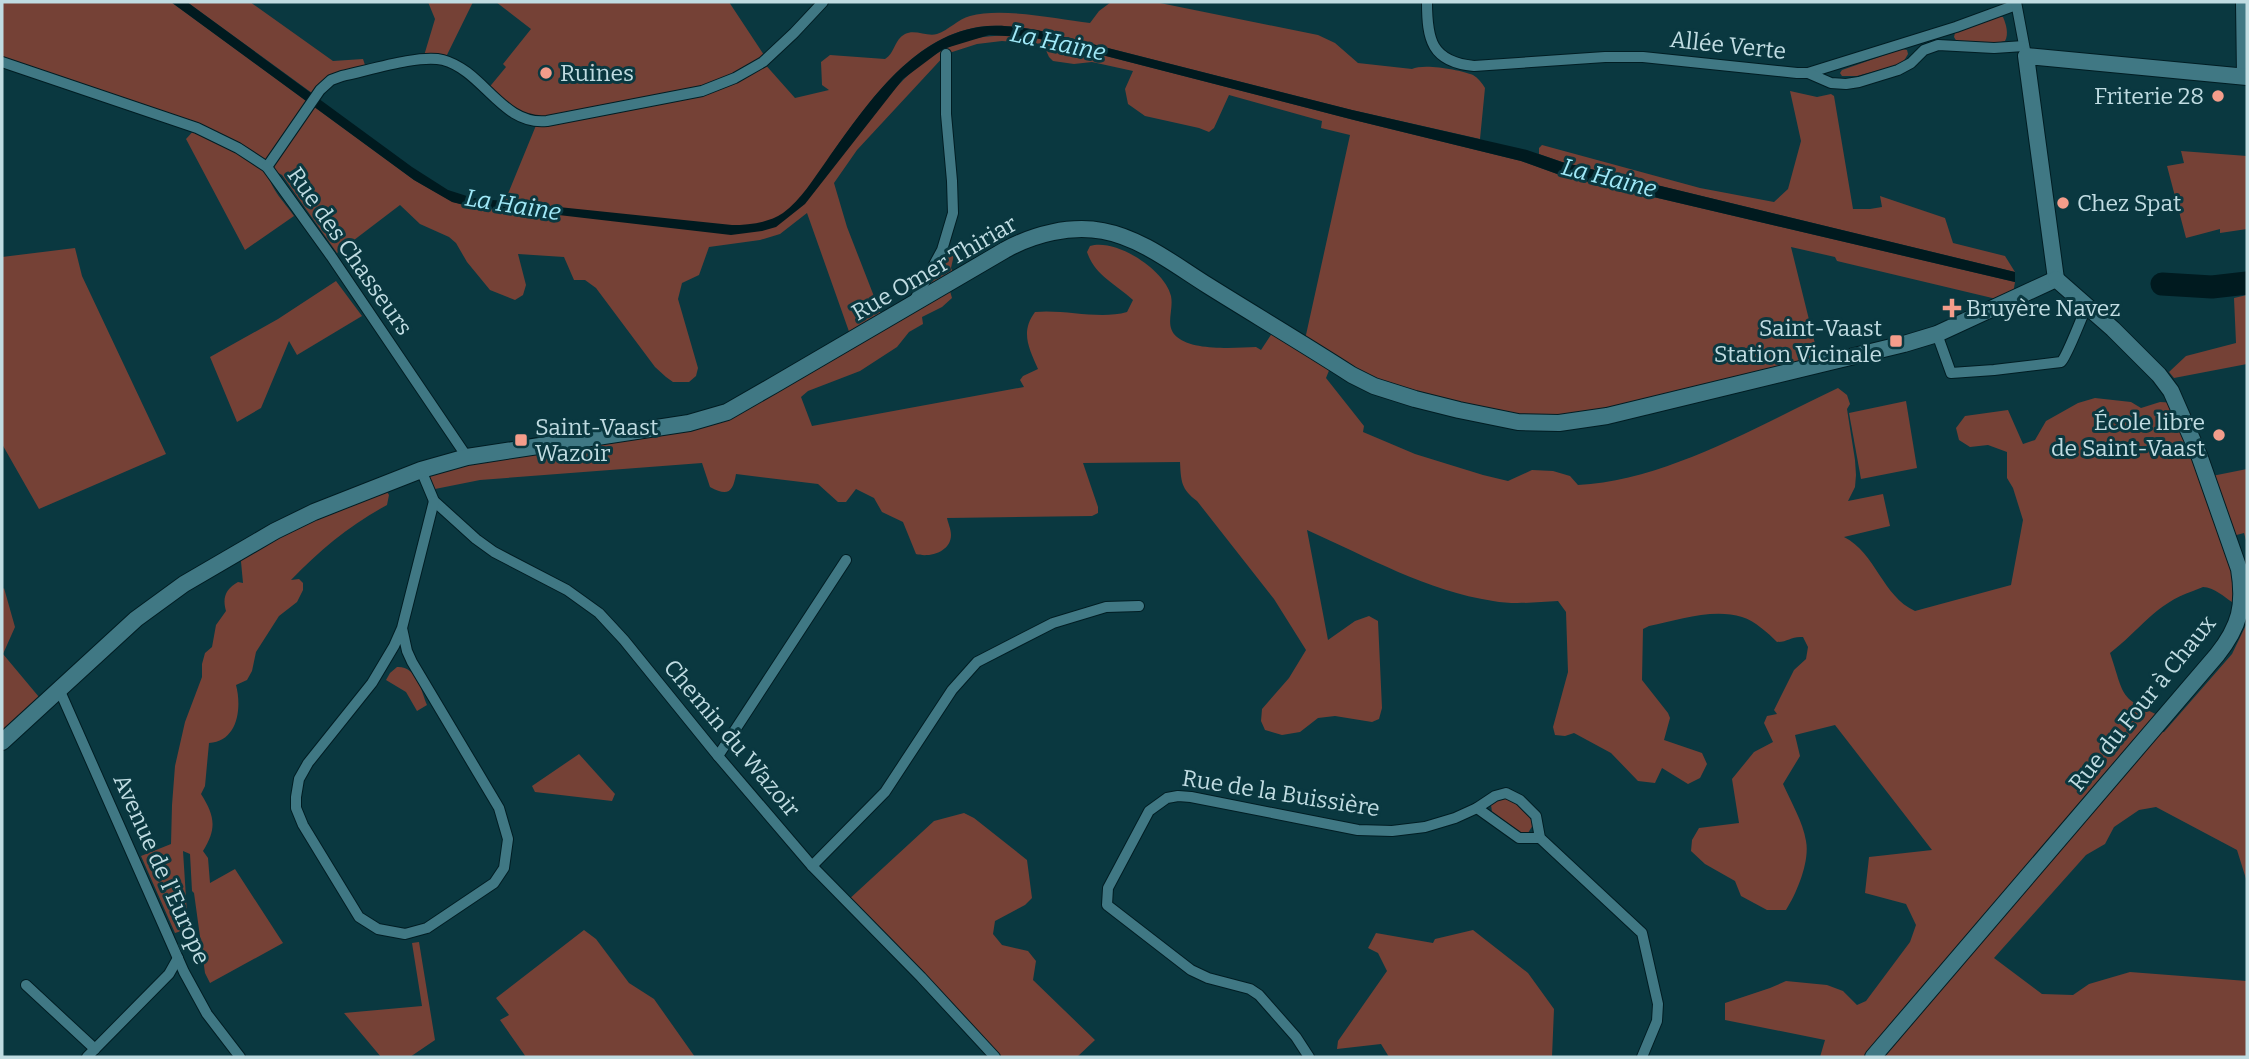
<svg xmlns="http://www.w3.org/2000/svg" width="2249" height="1059" viewBox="0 0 2249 1059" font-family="Bitter,serif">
<rect width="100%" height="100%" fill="#0a3840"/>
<g fill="#754136" fill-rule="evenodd">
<path d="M2,2h169l243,178 39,22 19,5 52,4 -1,-9 -18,-1 32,-78 -50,-33 19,-23 -3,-3 28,-35 -35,-27h233l37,56 -3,4 32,36 34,-8 -7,-5 -1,-23 9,-7 55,4c10,-6 9,-19 20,-25 10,-5 22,3 32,0 12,-4 21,-15 33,-18 32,-9 87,3 120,7l9,-12 12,-9h44l163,33 17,8 23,20 54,6c12,-6 49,1 61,6 5,3 9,8 12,13l-5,51 -128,-29 -315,-80c-20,-3 -39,-6 -59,-3 -66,11 -110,76 -147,128l5,8c59,-74 93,-141 200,-125l318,82 167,41 39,14 455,107 -3,18 -3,2 -172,-41 -2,-4 -44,-10 29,117 -238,57 -123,-11 -127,-47 -6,15 38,48 -1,6 52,22 68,21 25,6 24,-11 21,1 17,5 8,9c87,-4 182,-60 260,-97l9,7 3,9 -3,5 8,51 1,15 -1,12 -7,14 35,-7 7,32 -46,11c32,16 38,59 71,74l96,-26 12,-65 -10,-32 -6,-10v-26l-19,-7 -18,2 -11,-7 -3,-12 9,-12 43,-6 15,34 12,-4 11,-19 32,-18 17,-5 36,4 10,6 19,-6 17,1 30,74 40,-8v75l-3,-11 -15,4 13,63 -10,2c-8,-5 -18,-15 -29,-15 -3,1 -7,3 -10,4 -37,12 -54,40 -83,62 15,44 8,45 53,64l-12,16 13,-1 68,-78 15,-31v259l-10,-32 -81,-43 -17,3 -25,17 -9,17 -19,11 -92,103 48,36 31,1 16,-11 41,-12 117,9v76h-427l5,-17 -100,-20v-17l45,-15 16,-7 41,4 16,6 14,14 9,-4 44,-59 6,-17 -10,-21 -41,-11 4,-36 63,-7 -97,-125 -40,10 5,21 -17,28c8,18 20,38 23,57 4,20 -9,52 -20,69h-19l-26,-14 -6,-15 -30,-17 -14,-13 1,-11 7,-12 40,-5 -7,-44 22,-27 19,-10 -9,-19 3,-7 10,-2 -3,-4 20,-40 12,-11 2,-12 -5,-10c-12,-1 -15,5 -26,5 -9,-9 -22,-21 -35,-25 -29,-9 -64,3 -93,9l-6,3 -1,51 26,33 2,5 -6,22 38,13 5,11 -7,14 -12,6 -26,-16 -7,15 -17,-2 -27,-28 -37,-20 -9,3 -10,-1 -2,-8 15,-55 -2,-60 -8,-11c-21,1 -44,4 -65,0 -66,-10 -125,-44 -186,-71l21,110 27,-19 14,-5 9,5 4,87 -3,11 -7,3 -37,-6 -17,2 -18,14 -18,3 -17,-5 -4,-9 1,-12 27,-31 17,-28 -32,-51 -77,-98c-16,-12 -16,-20 -17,-39l-97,1 15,44v6l-6,3 -145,2c1,5 4,11 4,17 0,17 -22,23 -35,19l-13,-32 -21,-10 -8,-14 -18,-9 -10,13h-8l-20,-18 -82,-10c-3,18 -8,23 -26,13l-8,-24 -222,17 -50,10 -9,-20 268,-47 163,-83 -45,-127 -27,21 -20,6 -51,7 -10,28 -17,8 -4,16 20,69 -2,8 -7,6h-16l-7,-5 -11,-10 -59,-79 -11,-8h-11l-10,-23 -46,-3 8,31 -3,10 -8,5 -25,-10 -23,-28 -11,-19 -7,-6 -29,-13 -20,-19 -63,48 -55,-78 -15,-8c1,20 16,33 27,49l-49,34 -59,-111 10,-11 -194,-66zM1002,41l41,3 6,13 4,4 21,3 18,-2 41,9 -8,18 3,15 17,12 54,12 10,4 5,-4 15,-33 93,26 -1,7 29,7 -46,209 -28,-17 -15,23 -5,-3c-21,1 -63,4 -79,-10 -13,-11 -3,-26 -6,-41 -6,-26 -55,-58 -81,-50l-3,6c8,24 29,32 46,48l-6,12c-28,8 -62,-3 -92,0 -15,20 -6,36 3,57l-15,7 -3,4 4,7 -212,39 -11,-29 7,-6 52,-20 37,-24 12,-15 14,-8 -1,-7 20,-10 10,-9 -4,-14 8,-5 -5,-11 5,-22 -14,4 -30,55 -28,17 -37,-95 -13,-44 23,-33 89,-96 31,-10z"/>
<polygon points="187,2 250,2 333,61 363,59 367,71 342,76 316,96"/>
<polygon points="428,2 473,2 444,61 423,59 435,19"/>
<path d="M1997,17h6c3,7 6,17 2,24l-12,3 -36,-2 -3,-5 1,-4z"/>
<polygon points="1902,49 1907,50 1908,54 1902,64 1857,76 1842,76 1840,73 1842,70"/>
<polygon points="1790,91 1817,97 1831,94 1834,96 1853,209 1870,209 1882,207 1880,196 1945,218 1953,243 2005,256 2015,272 1562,162 1539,154 1539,148 1542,145 1700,188 1774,202 1788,189 1801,141"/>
<polygon points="2181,151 2247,156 2247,229 2220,233 2220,229 2186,238 2167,166 2184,163"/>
<polygon points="75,248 82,276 166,454 39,509 2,444 2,257"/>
<polygon points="336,281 362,316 297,355 289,341 261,408 237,422 210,357 278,319"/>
<polygon points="2247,295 2247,364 2174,378 2169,372 2186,356 2236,343 2234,298"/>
<polygon points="1906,401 1917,468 1861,479 1849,413"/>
<path d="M386,490l3,5 -2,10c-37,20 -67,45 -96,75l8,-1 4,4v7l-6,12 -18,14 -23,36 -4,19 -5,9 -11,5c6,23 2,56 -27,58l-4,43 -4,8c14,22 16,35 2,57l5,7 2,25 25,-14 48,74 -73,40 -5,-10 -11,-80 -2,-2 -2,-37 -7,-3 5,78 -13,4 -34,-77 30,-12 1,-39 3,-39 10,-44 17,-45v-13l3,-11 7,-6 4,-22 10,-14c-4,-14 0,-22 12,-29l5,1 -3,-32z"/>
<polygon points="4,588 15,627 3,654 44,703 2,742 2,590"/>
<path d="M397,667c20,-1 24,23 30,38l-10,6 -11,-19 -20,-12 4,-7z"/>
<polygon points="579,754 615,794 612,801 535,792 532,786"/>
<path d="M1504,798c12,2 26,15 29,27l-5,8h-10l-26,-21 -1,-7 5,-5z"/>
<polygon points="964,813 974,818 1027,860 1032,898 1025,905 995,921 993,934 1002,945 1028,951 1036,961 1033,980 1095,1040 1077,1057 995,1057 846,902 934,821"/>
<polygon points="584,930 596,939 629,983 654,999 695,1057 526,1057 500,1020 509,1015 496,998"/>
<polygon points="1473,930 1528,973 1554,1009 1552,1057 1389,1057 1381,1044 1337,1049 1338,1041 1387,971 1378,953 1368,948 1376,933 1433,943 1435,939"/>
<polygon points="419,942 435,1040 410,1057 381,1057 344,1013 422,1006 412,943"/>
</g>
<g fill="#001a1f">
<path d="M171,2h16l225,165 36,23 25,8 259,27c17,0 36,-2 51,-12 18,-13 31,-35 44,-53 38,-53 83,-122 152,-133 20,-3 39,0 58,3l315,80 175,40 35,12 453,110v10l-455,-107 -39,-14 -167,-41 -318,-82 -47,-3 -46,14 -40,30 -98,125 -29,23 -14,4 -31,4 -207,-24 -52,-4 -20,-5 -38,-22z"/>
<polygon points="2247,280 2247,289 2210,293 2169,289 2170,281 2216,284"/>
</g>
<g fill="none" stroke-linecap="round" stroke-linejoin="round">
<polyline stroke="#001a1f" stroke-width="23" points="2162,284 2212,287 2247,283"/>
<defs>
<g id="street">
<path d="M1427,2c0,37 4,60 47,64l131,-9h38l154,16h11l148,-46 60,-22"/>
<polyline points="2016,2 2025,50"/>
<polyline points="2241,2 2242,76"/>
<polyline points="2,62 197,128 238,148 267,167 331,256 467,457"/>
<polyline points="1808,73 1831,83 1846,84 1859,82 1898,70 1911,63 1924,50 1938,45 1994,48 2024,46"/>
<path d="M267,167l53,-77 11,-10 11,-4c25,-5 77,-22 101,-16 41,11 59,66 104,61l155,-30 33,-13 28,-16 31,-29 29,-31"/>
<polyline points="913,303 942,250 953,213 952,181 946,114 946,54"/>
<path d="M1937,334l14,39 43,-3 67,-8c6,-5 20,-44 26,-56"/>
<polyline points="421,470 434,501 476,539 494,552 567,590 599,613 624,640 718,756 812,866 921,977 995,1057"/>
<polyline points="402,628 407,651 412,662 499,808 508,839 504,868 494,883 427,928 405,934 378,929 359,917 303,825 296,808 296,797 299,779 308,763 372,683 394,646 402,628 434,501"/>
<polyline points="59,689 184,972 207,1014 240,1057"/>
<polyline points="718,756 846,560"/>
<polyline points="1477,808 1519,838 1540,838"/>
<polyline points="812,866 885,792 952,690 977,662 1053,623 1106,607 1139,606"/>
<polyline points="26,985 95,1049"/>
<polyline points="87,1057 169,974 178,958"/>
<polyline points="1309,1057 1296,1037 1259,995 1250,989 1208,978 1191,970 1107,905 1108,888 1149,811 1167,798 1178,796 1191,797 1358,830 1392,831 1425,827 1455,818 1477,808 1495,796 1506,793 1520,800 1536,816 1540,838 1642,933 1658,1004 1657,1021 1642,1057"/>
</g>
<g id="secondary">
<polyline points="2056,279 2026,56 2247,77"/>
<path d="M2,742l134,-123 48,-35 91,-53 39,-19 107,-42 46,-13 222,-34 38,-11 47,-27 231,-135c29,-16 65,-25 98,-19 38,7 72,34 104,54 48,30 97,59 145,90l22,11 41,13 44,11 59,12 41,1 48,-7 297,-72 33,-10 119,-55"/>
<path d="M1873,1057l344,-402c23,-29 28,-50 22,-86l-40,-114 -28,-64 -12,-16 -46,-46 -57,-50"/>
</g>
</defs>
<use href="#street" stroke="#001d23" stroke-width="12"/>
<use href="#secondary" stroke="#001d23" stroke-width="18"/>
<use href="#street" stroke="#407884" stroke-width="10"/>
<use href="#secondary" stroke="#407884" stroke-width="16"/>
</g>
<g fill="#f49d8b" stroke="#0a3840" stroke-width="2.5">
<circle cx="546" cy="73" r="7"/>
<circle cx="2218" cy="96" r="7"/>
<circle cx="2063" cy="203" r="7"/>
<path d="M1948.5 297.5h7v7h7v7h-7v7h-7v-7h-7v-7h7z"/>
<rect x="1889" y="334" width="14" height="14" rx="3.5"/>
<circle cx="2219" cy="435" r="7"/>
<rect x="514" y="433" width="14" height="14" rx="3.5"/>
</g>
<g text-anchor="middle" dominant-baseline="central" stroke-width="6" stroke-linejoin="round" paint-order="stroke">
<g font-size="23" fill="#c0dce2" stroke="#0a3840">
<text transform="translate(1728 45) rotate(6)">Allée Verte</text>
<text transform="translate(350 251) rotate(55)">Rue des Chasseurs</text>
<text transform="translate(934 268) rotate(-30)">Rue Omer Thiriar</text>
<text transform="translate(2142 703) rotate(-51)">Rue du Four à Chaux</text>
<text transform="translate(732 738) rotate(50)">Chemin du Wazoir</text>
<text transform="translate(1281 793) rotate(9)">Rue de la Buissière</text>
<text transform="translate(162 869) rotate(66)">Avenue de l'Europe</text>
</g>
<g font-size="23" fill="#c0dce2" stroke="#0a3840" text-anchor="start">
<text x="560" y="73">Ruines</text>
<text x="2204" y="96" text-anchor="end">Friterie 28</text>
<text x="2077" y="203">Chez Spat</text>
<text x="1966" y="308">Bruyère Navez</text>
<text x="1882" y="328" text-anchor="end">Saint-Vaast<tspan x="1882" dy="26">Station Vicinale</tspan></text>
<text x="2205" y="422" text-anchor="end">École libre<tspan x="2205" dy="26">de Saint-Vaast</tspan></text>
<text x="535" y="427">Saint-Vaast<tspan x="535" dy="26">Wazoir</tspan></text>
</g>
<g font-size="24" font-style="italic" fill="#a1e9f8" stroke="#0a3840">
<text transform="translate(1058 43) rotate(12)">La Haine</text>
<text transform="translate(1609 178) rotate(14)">La Haine</text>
<text transform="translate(513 205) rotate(9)">La Haine</text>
</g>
</g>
<rect width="2249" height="1059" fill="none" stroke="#c0dce2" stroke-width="7"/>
</svg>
